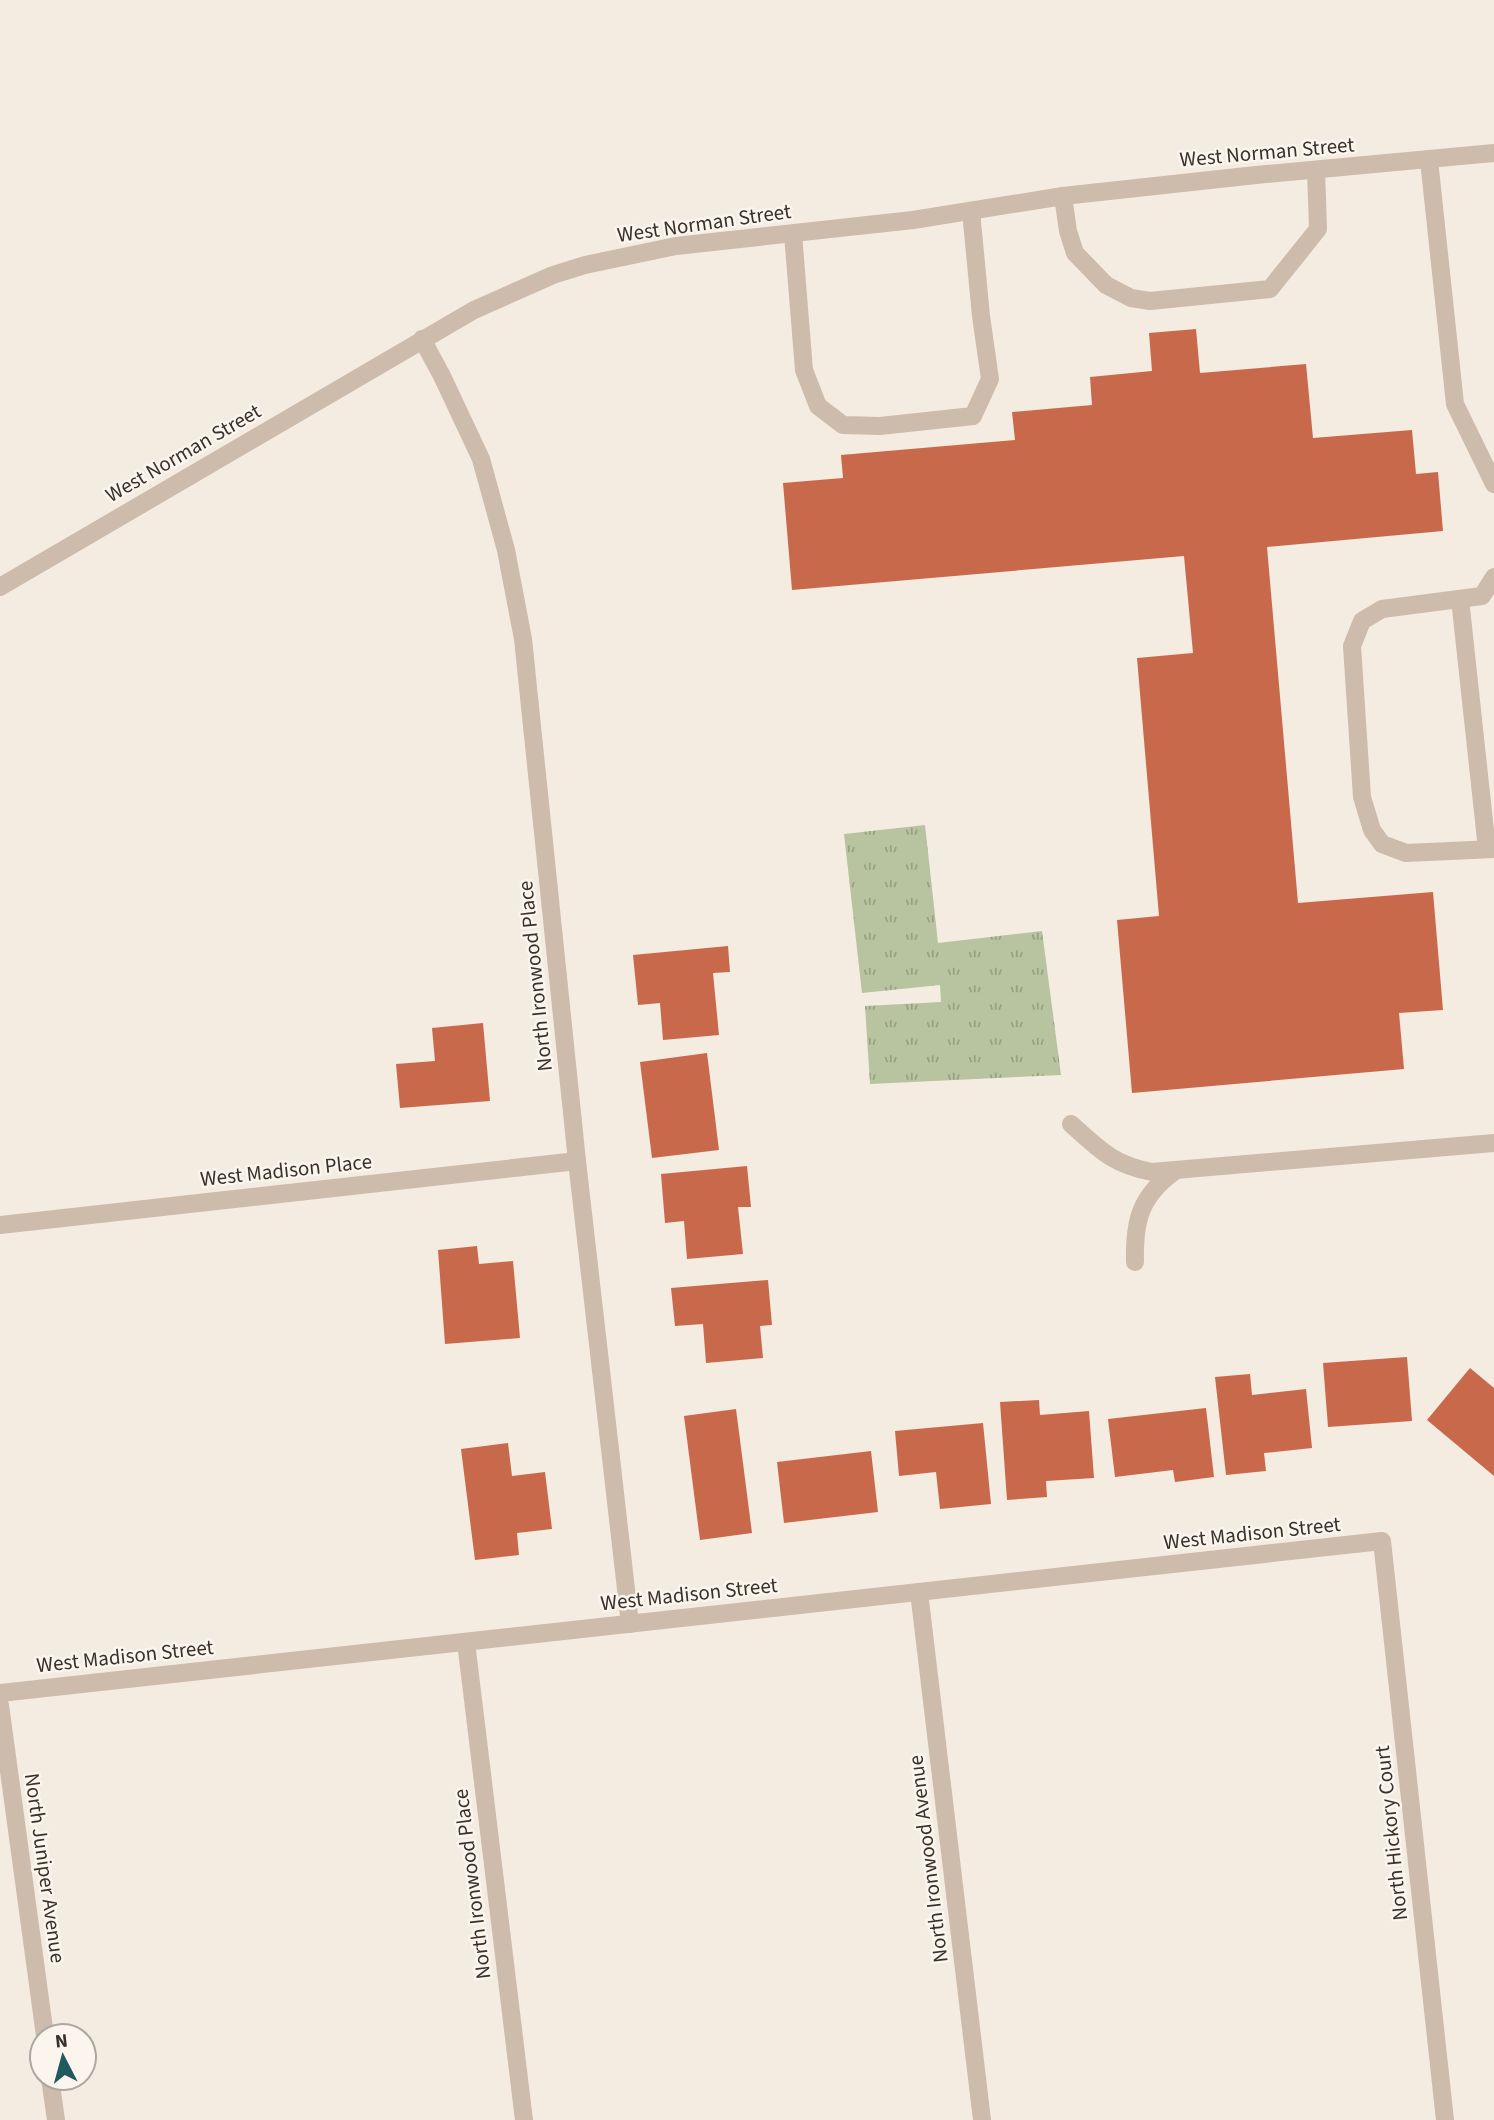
<svg xmlns="http://www.w3.org/2000/svg" width="1494" height="2120" viewBox="0 0 1494 2120" font-family="'Source Sans 3',sans-serif">
<defs>
<pattern id="park-tufts" width="24" height="20" patternUnits="userSpaceOnUse" patternTransform="scale(1.75)"><rect width="24" height="20" fill="#b8c4a0"/><path d="M3 7l-1-3M5 7V3M7 7l1-3M15 17l-1-3M17 17v-4M19 17l1-3" fill="none" stroke="#97a083"/></pattern>
</defs>
<rect width="100%" height="100%" fill="#f4ebe1"/>
<polygon fill="url(#park-tufts)" points="925,825 938,943 1042,931 1061,1075 870,1084 865,1006 941,1002 940,985 862,993 844,834"/>
<g fill="#c8694b">
<polygon points="1196,329 1200,373 1306,364 1313,438 1412,430 1416,474 1438,472 1443,531 1267,547 1298,903 1433,892 1443,1010 1399,1013 1404,1069 1132,1093 1117,920 1159,916 1137,658 1193,653 1184,556 792,590 783,483 843,478 841,455 1015,440 1012,412 1092,405 1090,377 1152,371 1149,333"/>
<polygon points="728,946 730,972 713,973 719,1035 663,1040 660,1003 638,1005 633,955"/>
<polygon points="483,1023 490,1101 400,1108 396,1064 435,1061 432,1028"/>
<polygon points="707,1053 719,1150 652,1158 640,1062"/>
<polygon points="747,1166 751,1207 738,1207 743,1254 687,1259 684,1221 665,1223 661,1174"/>
<polygon points="477,1246 479,1264 513,1261 520,1338 445,1344 438,1250"/>
<polygon points="768,1280 772,1325 760,1326 763,1358 706,1363 703,1324 675,1326 671,1288"/>
<polygon points="1407,1357 1412,1421 1328,1427 1323,1363"/>
<polygon points="1470,1368 1494,1388 1494,1476 1427,1420"/>
<polygon points="1250,1374 1252,1395 1306,1389 1312,1448 1264,1453 1266,1471 1226,1475 1215,1377"/>
<polygon points="1039,1400 1040,1415 1089,1411 1094,1478 1046,1481 1047,1497 1007,1500 1000,1402"/>
<polygon points="1206,1408 1214,1477 1175,1482 1173,1470 1115,1477 1108,1419"/>
<polygon points="736,1409 752,1533 700,1540 684,1416"/>
<polygon points="983,1423 991,1504 940,1509 936,1472 899,1476 895,1431"/>
<polygon points="508,1443 512,1476 545,1472 552,1529 517,1533 519,1555 475,1560 461,1449"/>
<polygon points="871,1451 878,1512 784,1523 777,1462"/>
</g>
<g fill="none" stroke-linecap="round" stroke-linejoin="round">
<g stroke="#cdbbac" stroke-width="18">
<polyline points="1429,160 1455,404 1494,484"/>
<polyline points="1063,196 1068,231 1075,253 1106,285 1131,298 1150,301 1270,289 1318,229 1316,170"/>
<polyline points="793,234 804,370 818,406 843,425 880,426 973,416 990,379 981,316 971,211"/>
<polyline points="1494,577 1482,596 1382,609 1362,621 1352,646 1362,797 1372,830 1382,844 1406,853 1494,849"/>
<polyline points="1460,599 1487,849"/>
<path d="M1071,1124c28,25 42,41 81,48l342,-29"/>
<path d="M1135,1262c-1,-41 5,-66 40,-91"/>
</g>
<g stroke="#cdbbac" stroke-width="18">
<polyline points="422,339 442,376 481,459 506,550 523,639 577,1161 630,1624"/>
<polyline points="0,587 474,310 553,275 585,265 676,246 913,220 1063,196 1256,175 1494,153"/>
<polyline points="0,1225 577,1161"/>
<polyline points="919,1592 982,2120"/>
<polyline points="466,1642 524,2120"/>
<polyline points="0,1693 1382,1541 1445,2120"/>
<polyline points="0,1705 45,2036"/>
<polyline points="50,2078 56,2120"/>
</g>
</g>
<g text-anchor="middle" dominant-baseline="central" stroke-width="5" stroke-linejoin="round" paint-order="stroke">
<g font-size="21" fill="#3b302b" stroke="#fbf5ee">
<text transform="translate(1267 152) rotate(-5)">West Norman Street</text>
<text transform="translate(704 223) rotate(-8)">West Norman Street</text>
<text transform="translate(183 453) rotate(-30)">West Norman Street</text>
<text transform="translate(535 976) rotate(-96)">North Ironwood Place</text>
<text transform="translate(286 1170) rotate(-6)">West Madison Place</text>
<text transform="translate(1252 1533) rotate(-6)">West Madison Street</text>
<text transform="translate(689 1594) rotate(-6)">West Madison Street</text>
<text transform="translate(125 1656) rotate(-6)">West Madison Street</text>
<text transform="translate(1391 1833) rotate(-96)">North Hickory Court</text>
<text transform="translate(928 1859) rotate(-97)">North Ironwood Avenue</text>
<text transform="translate(45 1868) rotate(82)">North Juniper Avenue</text>
<text transform="translate(472 1884) rotate(-97)">North Ironwood Place</text>
</g>
</g>
<g transform="translate(63 2057) rotate(354)"><circle r="33" fill="#fbf5ee" stroke="#aea6a0" stroke-width="2"/>
<path d="M0-5L12 26L0 18L-12 26Z" fill="#1f5a5e"/>
<text y="-10" font-size="19" font-weight="bold" text-anchor="middle" fill="#3b302b">N</text>
</g>
</svg>
